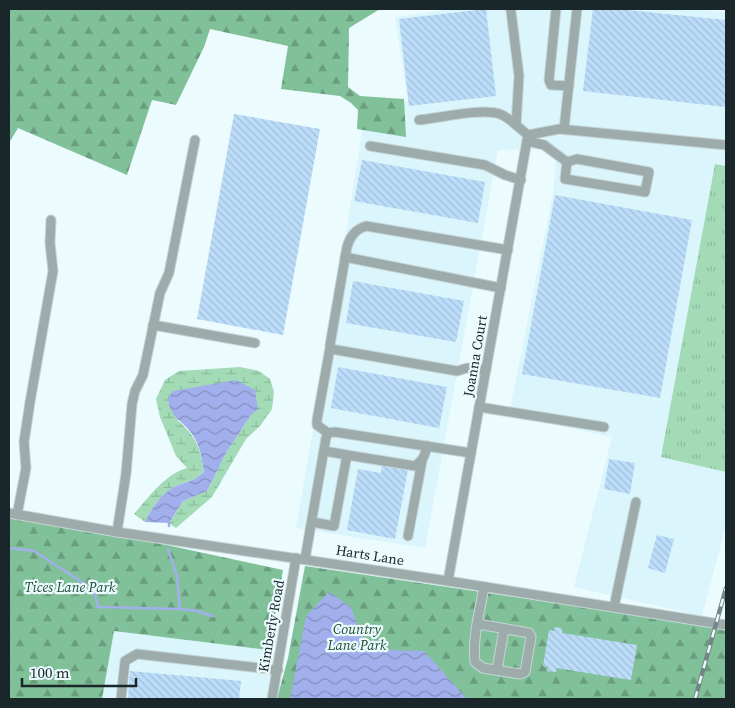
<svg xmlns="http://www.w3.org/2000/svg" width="735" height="708" viewBox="0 0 735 708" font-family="'Source Serif 4',serif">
<defs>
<pattern id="grass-tufts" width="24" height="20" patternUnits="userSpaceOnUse" patternTransform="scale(1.25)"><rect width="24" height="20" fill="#a2dbb6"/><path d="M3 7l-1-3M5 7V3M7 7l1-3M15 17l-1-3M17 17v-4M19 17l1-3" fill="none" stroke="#8bbc9d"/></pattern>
<pattern id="forest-firs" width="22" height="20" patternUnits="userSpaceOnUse" patternTransform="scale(1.25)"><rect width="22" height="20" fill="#81c199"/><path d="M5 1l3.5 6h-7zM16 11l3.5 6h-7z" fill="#699d7d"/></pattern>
<pattern id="wetland-marsh" width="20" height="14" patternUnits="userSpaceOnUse" patternTransform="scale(1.25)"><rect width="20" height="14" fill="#a2dbb6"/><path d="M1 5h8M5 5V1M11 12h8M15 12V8" fill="none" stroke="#8bbc9d"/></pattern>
<pattern id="water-waves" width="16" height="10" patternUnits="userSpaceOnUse" patternTransform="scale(1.25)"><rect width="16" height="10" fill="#a1b0ec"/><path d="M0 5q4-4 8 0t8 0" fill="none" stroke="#828fbf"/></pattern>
<pattern id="building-back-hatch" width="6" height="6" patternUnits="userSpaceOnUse" patternTransform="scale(1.25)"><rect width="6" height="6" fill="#bcddfa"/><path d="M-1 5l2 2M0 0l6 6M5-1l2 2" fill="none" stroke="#a1bed6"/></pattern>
</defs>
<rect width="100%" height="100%" fill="#ecfbfe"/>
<g fill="#daf5fc">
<polygon points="452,9 691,9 726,12 726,166 715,164 662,457 726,472 726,525 702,616 574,587 612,437 509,415 553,193 557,149 498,150 425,548 296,528 335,303 365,112 408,101 395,17"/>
<polygon points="114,631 285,652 276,699 102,699"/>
</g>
<polygon fill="url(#grass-tufts)" points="715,164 726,166 726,472 661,457"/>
<g fill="url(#forest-firs)">
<polygon points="9,9 380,9 349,28 348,87 360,96 404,99 406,137 357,129 358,110 351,103 340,96 281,89 288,46 210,29 204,47 176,105 152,100 127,175 18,128 9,143"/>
<polygon points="9,511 283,570 269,650 114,631 102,699 9,699"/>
<polygon points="305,566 726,628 726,699 277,699 288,658"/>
</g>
<path fill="url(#wetland-marsh)" d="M240,367l19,4 11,8 4,13 -2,17 -12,17 -14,13 -34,58 -36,31 -7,-5 14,-22 24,-10 19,-38 25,-38 -74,5c20,17 23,27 27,52 -12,10 -15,9 -28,14 -14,6 -25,23 -31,36l-11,-8c15,-17 31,-40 53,-46l-11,-12 -16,-39 -4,-18 9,-19 14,-9z"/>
<g fill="url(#water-waves)">
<path d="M236,380l19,10 3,19 -7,6 -25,38 -19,38 -24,10 -14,22 -24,-1c6,-13 17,-30 31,-36 13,-5 16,-4 28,-14 -2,-13 -4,-27 -12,-38 -10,-15 -22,-15 -24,-36l5,-7z"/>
<polygon points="329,592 351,607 361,636 390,650 424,651 467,699 290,699 306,616"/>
</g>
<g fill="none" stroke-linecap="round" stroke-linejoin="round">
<g stroke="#a1b0ec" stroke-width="2.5">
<polyline points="169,526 169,523"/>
<polyline points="9,548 34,551 94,590 98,607 180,609 177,576 168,549"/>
<polyline points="180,609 197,611 213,616"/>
</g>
</g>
<g fill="url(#building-back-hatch)">
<polygon points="486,9 496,96 409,106 399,19"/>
<polygon points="593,9 617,9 726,20 726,107 583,91"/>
<polygon points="234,114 320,129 283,335 197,319"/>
<polygon points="362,160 485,182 478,223 354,201"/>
<polygon points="555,195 692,220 660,398 522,374"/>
<polygon points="353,281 464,301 456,342 346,323"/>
<polygon points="338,367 447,387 439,428 331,408"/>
<polygon points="609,459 635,463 630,494 604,489"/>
<polygon points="382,465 408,470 395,539 347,530 358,469 381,473"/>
<polygon points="657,535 674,539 665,573 648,568"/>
<polygon points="555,627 562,628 562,633 637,645 631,680 556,668 556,672 547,671 548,667 543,666 549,630 554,631"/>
<polygon points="130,671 241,681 239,699 128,699"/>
</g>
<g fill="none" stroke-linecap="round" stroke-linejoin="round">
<defs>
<g id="minor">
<polyline points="556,9 549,80 551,85 569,86"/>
<polyline points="511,11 519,76 516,125"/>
<path d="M419,120c21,-2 61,-12 81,-6 10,4 19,14 28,21"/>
<polyline points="564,129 577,9"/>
<polyline points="528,135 559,129 726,145"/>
<polyline points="527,141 544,145 567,162 565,179 645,192 649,172 577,159 567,162"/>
<polyline points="370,146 485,165 505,175 521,180"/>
<polyline points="345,257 501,288"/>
<polyline points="153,325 255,343"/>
<path d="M486,370l-19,-2 -10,3 -126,-22 -1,-4 17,-98c3,-11 9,-18 19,-21l142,24"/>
<polyline points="479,407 604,427"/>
<polyline points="328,433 317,425 317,420 330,348"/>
<path d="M347,455l68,11c8,-6 10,-10 12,-20"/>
<polyline points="9,513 117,532 448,581 726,625"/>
<polyline points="17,515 26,468 24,442 30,402 53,271 50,243 51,220"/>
<polyline points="312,522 334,526 347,455 324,451"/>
<polyline points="117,532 126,474 132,404 135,391 143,375 160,293 169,273 195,140"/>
<polyline points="408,536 422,461"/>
<polyline points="305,559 326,438 328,433 335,432 471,453"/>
<polyline points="448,581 528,135"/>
<polyline points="614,607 636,502"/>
<path d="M478,624l51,9 2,4 -6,35 -5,2 -37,-6 -8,-6c-3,-24 5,-51 9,-75"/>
<polyline points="497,670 504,629"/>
<polyline points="121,699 125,661 137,654 278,670"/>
<polyline points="272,699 296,558"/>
</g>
</defs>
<use href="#minor" stroke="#c6d5d8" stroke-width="11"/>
<use href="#minor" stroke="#9dacaa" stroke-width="9"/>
<defs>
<polyline id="rail" points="695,699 726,588"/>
</defs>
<use href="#rail" stroke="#758487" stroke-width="4.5"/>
<use href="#rail" stroke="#ecfbfe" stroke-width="2.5" stroke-dasharray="8" stroke-linecap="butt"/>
</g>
<g text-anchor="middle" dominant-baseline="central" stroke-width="4.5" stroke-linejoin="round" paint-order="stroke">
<g font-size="14" fill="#19272a" stroke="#ecfbfe">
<text transform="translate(475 356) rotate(-80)">Joanna Court</text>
<text transform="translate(370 555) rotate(9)">Harts Lane</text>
<text transform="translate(271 626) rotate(-80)">Kimberly Road</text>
</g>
<g font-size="14" font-style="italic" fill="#1b4c31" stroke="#ecfbfe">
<text x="70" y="587">Tices Lane Park</text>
<text x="357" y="629">Country<tspan x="357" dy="16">Lane Park</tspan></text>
</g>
</g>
<rect width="735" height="708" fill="none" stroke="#19272a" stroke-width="20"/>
<path d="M22 678v8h114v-8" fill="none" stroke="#19272a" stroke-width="2.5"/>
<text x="30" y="678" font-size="15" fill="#19272a" stroke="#ecfbfe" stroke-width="4" paint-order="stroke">100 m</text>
</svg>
